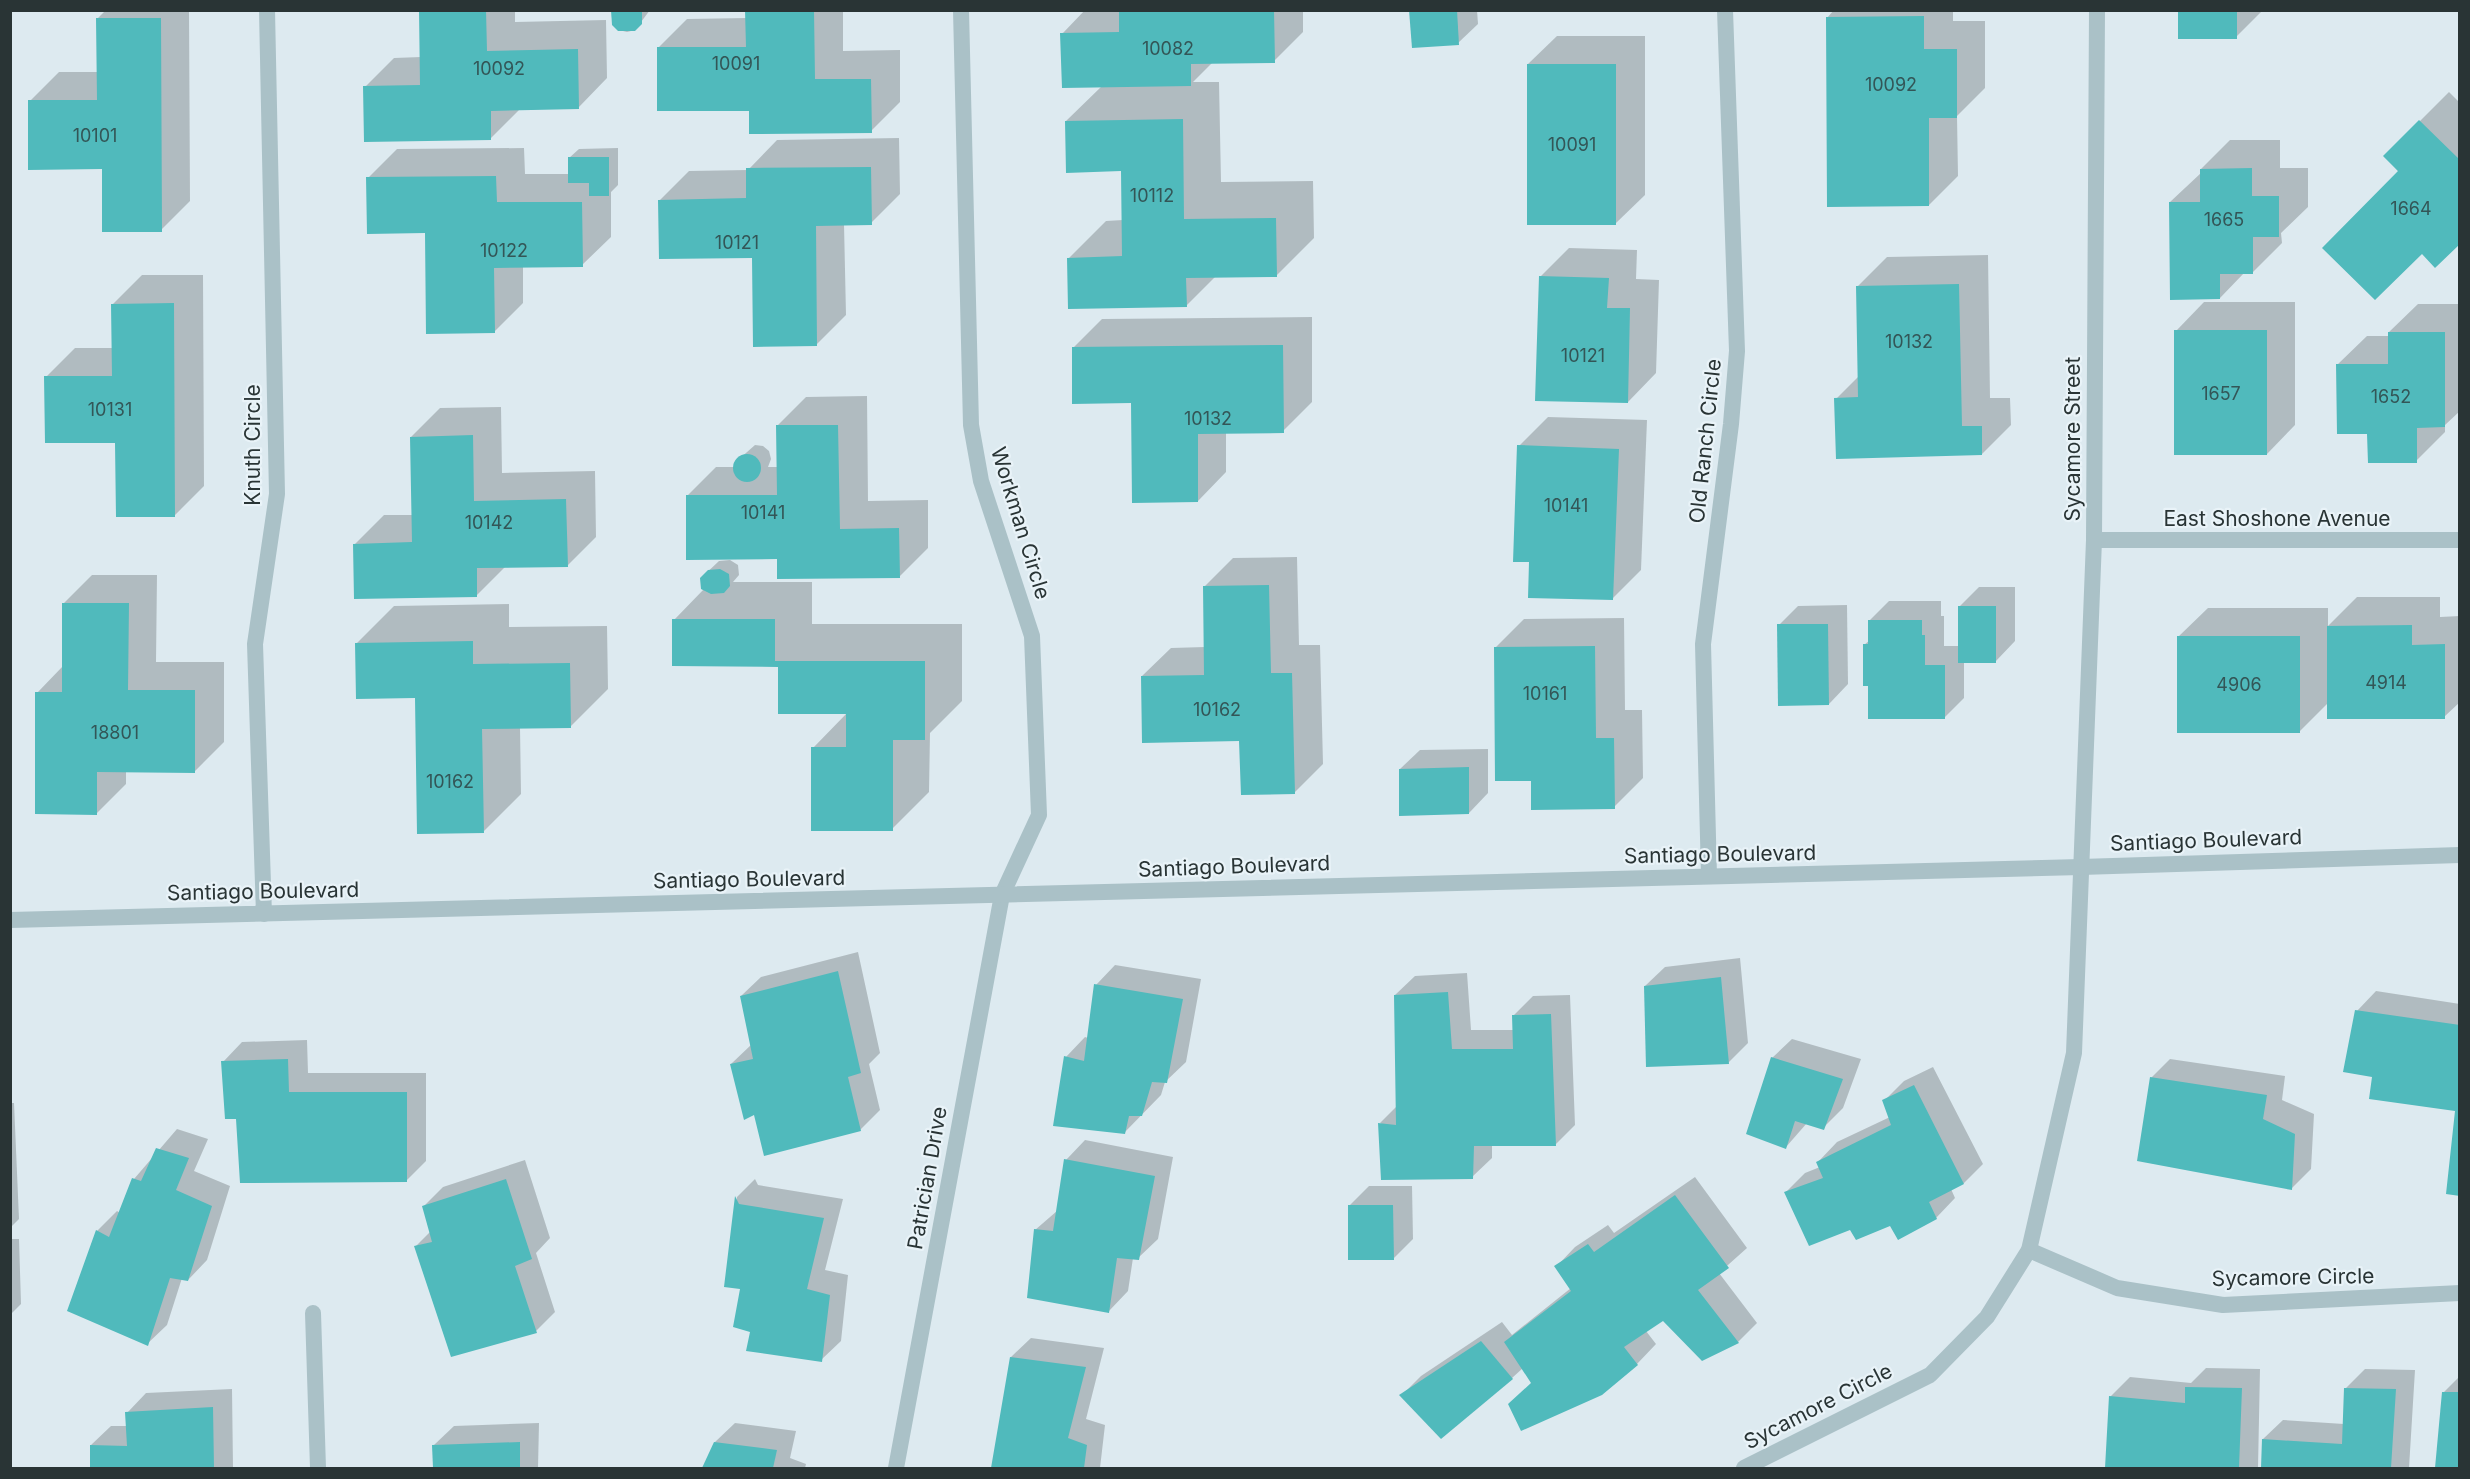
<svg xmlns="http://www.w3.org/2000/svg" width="2470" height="1479" viewBox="0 0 2470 1479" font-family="Inter,sans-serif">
<rect width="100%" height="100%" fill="#ddeaf0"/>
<g fill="#0003">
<polygon points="106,10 189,10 190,201 161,230 103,168 30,101 59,72 98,72 98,18"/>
<polygon points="420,10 515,10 515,22 606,20 607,78 579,107 519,110 490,139 365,87 394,58 421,57"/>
<polygon points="613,10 650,10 635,30 627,32 619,30 613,24"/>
<polygon points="747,10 843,10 843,51 900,50 900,102 871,131 751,109 658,48 687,19 747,18"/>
<polygon points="1085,10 1303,10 1303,32 1274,61 1213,62 1193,82 1219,82 1221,182 1313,181 1314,238 1276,276 1216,276 1186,306 1069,258 1106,221 1123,220 1122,170 1066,121 1102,86 1062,34"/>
<polygon points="1411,10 1477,10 1478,24 1458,43"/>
<polygon points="1834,10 1953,10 1953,21 1985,21 1985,88 1957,116 1958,176 1929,205 1827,18"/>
<polygon points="2179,10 2263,10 2236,37"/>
<polygon points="1557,36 1645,36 1645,195 1616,223 1528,64"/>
<polygon points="2449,92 2460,103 2460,242 2385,156"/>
<polygon points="899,138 900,194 871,223 844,224 846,315 817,344 753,256 660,200 689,171 748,170 777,140"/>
<polygon points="2230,140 2280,140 2280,168 2308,168 2308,207 2281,233 2282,243 2253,272 2245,272 2220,298 2170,202 2201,173 2201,169"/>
<polygon points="524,148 525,174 569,174 569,158 579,149 618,148 618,185 611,192 611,237 582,265 523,266 523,303 494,332 426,231 368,178 397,149"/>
<polygon points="1569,248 1637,250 1636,279 1659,280 1656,373 1628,402 1540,277"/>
<polygon points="1988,255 1990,398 2010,398 2011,425 1982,454 1836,399 1860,375 1858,286 1887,257"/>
<polygon points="142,275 203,275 204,486 175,515 117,441 46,377 75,348 113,348 113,304"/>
<polygon points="2204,302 2295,302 2295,425 2267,454 2176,331"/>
<polygon points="2418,304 2460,304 2460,411 2445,425 2445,432 2416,461 2338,364 2367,336 2389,336 2389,332"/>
<polygon points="1312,317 1312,402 1283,431 1226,432 1226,472 1198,501 1133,402 1073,348 1102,319"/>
<polygon points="867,396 868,501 928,500 928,548 899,577 779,557 687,496 716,467 734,467 738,460 755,445 763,446 769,451 771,459 768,467 778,467 777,426 806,397"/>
<polygon points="501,407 502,473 595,471 596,537 567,566 506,566 476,596 355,544 384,515 413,515 411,437 440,408"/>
<polygon points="1548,417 1647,420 1641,570 1612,599 1530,560 1519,446"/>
<polygon points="1297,557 1299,645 1320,645 1323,764 1294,793 1241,740 1142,676 1171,648 1205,647 1204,587 1233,558"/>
<polygon points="730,560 738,565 739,575 733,582 812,582 812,624 962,624 962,701 930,733 929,792 892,829 813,748 848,712 780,665 674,620 704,589 701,578 719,561"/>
<polygon points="92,575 157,575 156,662 224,662 224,742 195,771 126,771 126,784 97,813 37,693 63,666 63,604"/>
<polygon points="1979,587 2015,587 2015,641 1996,661 1964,661 1964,698 1945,717 1869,684 1864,645 1870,640 1870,620 1889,601 1941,601 1941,616 1944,616 1944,646 1959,646 1959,607"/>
<polygon points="2357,597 2440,597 2440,617 2460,616 2460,702 2444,717 2329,702 2300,731 2179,636 2208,608 2328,608 2328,626"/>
<polygon points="509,604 509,627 607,626 608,689 570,727 520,727 521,794 484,831 416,696 356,644 394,606"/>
<polygon points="1847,605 1848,684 1829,704 1779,625 1798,606"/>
<polygon points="1624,618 1625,710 1642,710 1643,778 1614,807 1532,779 1495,648 1524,619"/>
<polygon points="1488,749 1488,793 1469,813 1400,769 1420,750"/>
<polygon points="858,952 880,1053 869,1064 880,1110 860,1130 755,1113 731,1064 752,1044 741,996 761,977"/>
<polygon points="1740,958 1748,1043 1728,1063 1645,986 1665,967"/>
<polygon points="1115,965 1201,979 1186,1062 1165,1082 1161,1095 1124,1133 1066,1057 1085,1037 1088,1038 1096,985"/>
<polygon points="1467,973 1471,1030 1514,1030 1514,1015 1533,996 1570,995 1575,1125 1556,1144 1492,1144 1492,1158 1472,1177 1380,1123 1397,1106 1395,995 1415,976"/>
<polygon points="2376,991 2460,1004 2460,1194 2456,1110 2374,1076 2357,1011"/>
<polygon points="1792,1039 1861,1059 1843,1108 1823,1128 1807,1123 1786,1147 1772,1058"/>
<polygon points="307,1040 308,1073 426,1073 426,1161 407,1180 238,1118 223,1062 242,1042"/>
<polygon points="2170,1059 2285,1076 2282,1100 2314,1114 2311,1169 2291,1189 2151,1078"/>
<polygon points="1933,1067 1983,1164 1964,1183 1951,1189 1955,1198 1936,1218 1850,1228 1786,1192 1805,1173 1820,1167 1818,1162 1837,1142 1890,1117 1884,1101 1904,1081"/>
<polygon points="10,1103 14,1103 19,1219 10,1228"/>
<polygon points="177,1129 208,1139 194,1171 230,1186 207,1260 188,1280 182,1278 167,1325 147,1344 69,1310 97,1231 117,1211 120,1213 134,1179"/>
<polygon points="1085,1140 1173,1157 1158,1239 1138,1258 1133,1258 1128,1291 1109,1311 1035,1230 1057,1211 1066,1160"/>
<polygon points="525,1160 550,1238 536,1253 555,1312 536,1331 415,1247 431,1231 424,1206 443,1187"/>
<polygon points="1695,1177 1747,1248 1719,1273 1757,1323 1738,1342 1663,1319 1646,1331 1656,1344 1637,1364 1532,1382 1523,1368 1512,1378 1402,1395 1421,1376 1502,1322 1512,1335 1571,1288 1556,1267 1575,1247 1608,1225 1614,1233"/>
<polygon points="755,1179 758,1185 843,1199 825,1270 848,1275 841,1341 821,1360 752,1331 741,1288 726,1285 737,1197"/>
<polygon points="1369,1186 1412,1186 1413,1239 1394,1258 1349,1206"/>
<polygon points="10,1239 19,1239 21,1304 10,1315"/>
<polygon points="1031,1338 1104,1348 1086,1419 1105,1425 1100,1468 993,1468 1011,1357"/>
<polygon points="2206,1368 2260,1369 2258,1468 2106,1468 2110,1397 2130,1377 2191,1383"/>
<polygon points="2365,1369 2415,1370 2409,1468 2262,1468 2263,1439 2283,1420 2344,1424 2345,1389"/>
<polygon points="2460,1376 2460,1468 2436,1468 2443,1393"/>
<polygon points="232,1389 233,1468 91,1468 91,1445 111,1426 127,1426 127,1413 146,1393"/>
<polygon points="539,1423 538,1468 434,1468 434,1445 454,1426"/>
<polygon points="735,1423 796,1431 790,1458 806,1464 805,1468 704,1468 715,1442"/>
</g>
<g fill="#50babc">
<polygon points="419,10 486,10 487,51 578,49 579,109 491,111 491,140 364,142 363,86 420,85"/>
<polygon points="611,10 642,10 642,24 635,31 618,31 612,25"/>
<polygon points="745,10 814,10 815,79 871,79 872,133 749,134 749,111 657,111 657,47 746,47"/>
<polygon points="1119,10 1274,10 1275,63 1191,64 1191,86 1062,88 1060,33 1119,32"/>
<polygon points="1409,10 1457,10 1459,45 1412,48"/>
<rect x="2178" y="10" width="59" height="29"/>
<polygon points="1924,16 1924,49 1957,49 1957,118 1929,118 1929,206 1827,207 1826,17"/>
<polygon points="96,18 161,18 162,232 102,232 102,169 28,170 28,100 97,100"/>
<rect x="1527" y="64" width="89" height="161"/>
<polygon points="1183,119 1184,219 1276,218 1277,277 1186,278 1187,307 1068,309 1067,258 1122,256 1121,171 1066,173 1065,121"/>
<polygon points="2419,120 2460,160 2460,244 2435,268 2422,254 2375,300 2322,248 2398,171 2383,156"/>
<polygon points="568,157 609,157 609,196 589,196 589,183 568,183"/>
<polygon points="871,167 872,225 816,226 817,346 753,347 752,258 659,259 658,200 746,198 746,168"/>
<polygon points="2252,168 2252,196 2279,196 2279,237 2253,237 2253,274 2220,274 2220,299 2170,300 2169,202 2200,202 2200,169"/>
<polygon points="496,176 497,202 582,202 583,267 494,268 495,333 426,334 425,233 367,234 366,177"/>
<polygon points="1539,276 1609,278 1607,308 1630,308 1628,403 1535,401"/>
<polygon points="1959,284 1962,426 1982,426 1982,455 1836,459 1834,398 1858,397 1856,286"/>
<polygon points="174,303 175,517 116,517 115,443 45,443 44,376 112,376 111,304"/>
<rect x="2174" y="330" width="93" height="125"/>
<polygon points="2388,332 2445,332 2445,427 2417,428 2417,463 2368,463 2367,434 2337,434 2336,364 2388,364"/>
<polygon points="1283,345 1284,433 1198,434 1198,502 1132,503 1131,403 1072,404 1072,347"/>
<polygon points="776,425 838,425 840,529 899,528 900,578 777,579 777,559 686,560 686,495 777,495"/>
<polygon points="473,435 474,501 566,499 568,567 477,568 477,597 354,599 353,544 412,542 410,437"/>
<polygon points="1517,445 1619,449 1613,600 1528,598 1529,562 1513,562"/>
<circle cx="747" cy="468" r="14"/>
<polygon points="720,569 729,574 730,586 724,593 711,594 701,589 700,578 708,570"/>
<polygon points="1269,585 1271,673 1292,673 1295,794 1241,795 1239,741 1142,743 1141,676 1204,675 1203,586"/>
<polygon points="62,603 129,603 128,690 195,690 195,773 97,772 97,815 35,814 35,692 62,692"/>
<rect x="1958" y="606" width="38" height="57"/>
<polygon points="672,619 775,619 775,661 925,661 925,740 893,740 893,831 811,831 811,747 846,747 846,714 778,714 778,667 672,666"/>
<polygon points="1868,620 1922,620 1922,635 1925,635 1925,665 1945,665 1945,719 1868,719 1868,686 1863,686 1863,644 1868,644"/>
<polygon points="1777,624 1828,624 1829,705 1778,706"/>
<polygon points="2412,625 2412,645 2445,644 2445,719 2327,719 2327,626"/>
<rect x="2177" y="636" width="123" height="97"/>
<polygon points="473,641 473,664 570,663 571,728 482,729 484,833 417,834 415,698 356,699 355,643"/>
<polygon points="1595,646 1596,738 1614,738 1615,809 1531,810 1531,781 1495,781 1494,647"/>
<polygon points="1469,767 1469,814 1399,816 1399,769"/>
<polygon points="838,971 861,1073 848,1077 861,1131 764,1156 754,1115 744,1120 730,1064 753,1059 740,996"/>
<polygon points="1721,977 1729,1064 1646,1067 1644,986"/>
<polygon points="1094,984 1183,999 1167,1083 1152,1082 1142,1116 1129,1116 1125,1134 1053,1126 1064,1056 1084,1061"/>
<polygon points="1448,992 1452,1049 1513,1049 1512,1015 1551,1014 1556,1146 1474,1146 1473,1179 1381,1180 1378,1123 1396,1125 1394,995"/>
<polygon points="2355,1010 2460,1025 2460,1196 2446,1194 2455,1111 2369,1099 2372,1077 2343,1072"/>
<polygon points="1771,1057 1843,1079 1824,1130 1795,1121 1786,1149 1746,1134"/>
<polygon points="288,1059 289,1092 407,1092 407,1182 240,1183 236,1119 225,1119 221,1061"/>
<polygon points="2150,1077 2267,1095 2263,1119 2295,1134 2292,1190 2137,1161"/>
<polygon points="1914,1085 1964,1184 1929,1202 1937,1219 1898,1240 1890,1226 1856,1240 1850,1230 1809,1246 1784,1192 1823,1178 1816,1162 1891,1125 1882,1100"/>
<polygon points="156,1148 189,1158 176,1190 212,1206 188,1281 170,1278 148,1346 67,1311 96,1230 109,1237 132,1178 141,1181"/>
<polygon points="1064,1159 1155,1176 1139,1260 1117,1258 1109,1313 1027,1298 1034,1229 1053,1231"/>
<polygon points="506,1179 532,1259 515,1266 537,1333 451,1357 414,1246 432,1242 422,1206"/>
<polygon points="1675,1195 1729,1268 1698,1290 1739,1343 1702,1361 1663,1321 1624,1347 1638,1365 1602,1395 1521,1431 1508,1404 1531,1383 1504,1342 1571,1291 1554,1266 1588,1244 1594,1252"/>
<polygon points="735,1196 739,1204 824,1218 807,1289 830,1295 822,1362 746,1351 750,1332 733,1327 740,1289 724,1287"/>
<polygon points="1348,1205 1393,1205 1394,1260 1348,1260"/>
<polygon points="1481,1341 1513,1379 1441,1439 1399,1395"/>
<polygon points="1010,1357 1086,1367 1068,1438 1087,1445 1084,1468 991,1468"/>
<polygon points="2185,1387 2242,1388 2239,1468 2105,1468 2109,1396 2185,1403"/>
<polygon points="2344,1388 2396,1389 2391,1468 2261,1468 2262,1439 2342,1444"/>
<polygon points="2442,1392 2460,1392 2460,1468 2435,1468"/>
<polygon points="213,1407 214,1468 90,1468 90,1445 127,1446 125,1412"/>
<polygon points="520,1442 520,1468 433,1468 432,1445"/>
<polygon points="714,1442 777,1450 773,1468 702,1468"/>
</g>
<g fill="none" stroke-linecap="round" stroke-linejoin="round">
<g stroke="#aac1c7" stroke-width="16">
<polyline points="2094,540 2460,540"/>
<polyline points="1709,876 1703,644 1731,424 1737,351 1725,10"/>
<polyline points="264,914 255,644 277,494 267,10"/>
<polyline points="2029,1250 2117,1288 2223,1305 2460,1293"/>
<polyline points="313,1313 318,1468"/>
<polyline points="896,1468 1002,895 1039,815 1032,636 981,481 971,425 961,10"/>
<polyline points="1744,1468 1930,1375 1987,1317 2029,1250 2074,1053 2094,540 2097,10"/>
</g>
<polyline stroke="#aac1c7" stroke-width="16" points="10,920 2081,867 2460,855"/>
</g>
<g text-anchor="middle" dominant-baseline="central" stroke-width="4.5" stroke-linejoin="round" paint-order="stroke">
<g font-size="18" fill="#335657">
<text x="1168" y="48">10082</text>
<text x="736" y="63">10091</text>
<text x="499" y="68">10092</text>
<text x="1891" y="84">10092</text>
<text x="95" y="135">10101</text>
<text x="1572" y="144">10091</text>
<text x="1152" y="195">10112</text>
<text x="2411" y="208">1664</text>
<text x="2224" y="219">1665</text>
<text x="737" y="242">10121</text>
<text x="504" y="250">10122</text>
<text x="1909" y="341">10132</text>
<text x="1583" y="355">10121</text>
<text x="2221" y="393">1657</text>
<text x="2391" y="396">1652</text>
<text x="110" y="409">10131</text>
<text x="1208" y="418">10132</text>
<text x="1566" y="505">10141</text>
<text x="763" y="512">10141</text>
<text x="489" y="522">10142</text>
<text x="2386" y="682">4914</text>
<text x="2239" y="684">4906</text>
<text x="1545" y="693">10161</text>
<text x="1217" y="709">10162</text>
<text x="115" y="732">18801</text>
<text x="450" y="781">10162</text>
</g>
<g font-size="21" fill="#293435" stroke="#e9f3f8">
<text transform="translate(2072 439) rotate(-90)">Sycamore Street</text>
<text transform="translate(1705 441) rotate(-84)">Old Ranch Circle</text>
<text transform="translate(252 445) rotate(-90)">Knuth Circle</text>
<text x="2277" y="518">East Shoshone Avenue</text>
<text transform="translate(1021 523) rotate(73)">Workman Circle</text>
<text transform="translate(2206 840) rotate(-2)">Santiago Boulevard</text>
<text transform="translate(1720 854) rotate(-1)">Santiago Boulevard</text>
<text transform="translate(1234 866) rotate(-2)">Santiago Boulevard</text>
<text transform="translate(749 879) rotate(-1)">Santiago Boulevard</text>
<text transform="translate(263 891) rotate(-1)">Santiago Boulevard</text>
<text transform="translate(927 1178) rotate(-80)">Patrician Drive</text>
<text transform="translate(2293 1277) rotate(-1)">Sycamore Circle</text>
<text transform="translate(1818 1406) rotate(-27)">Sycamore Circle</text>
</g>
</g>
<rect width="2470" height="1479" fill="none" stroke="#293435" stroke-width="24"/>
</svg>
